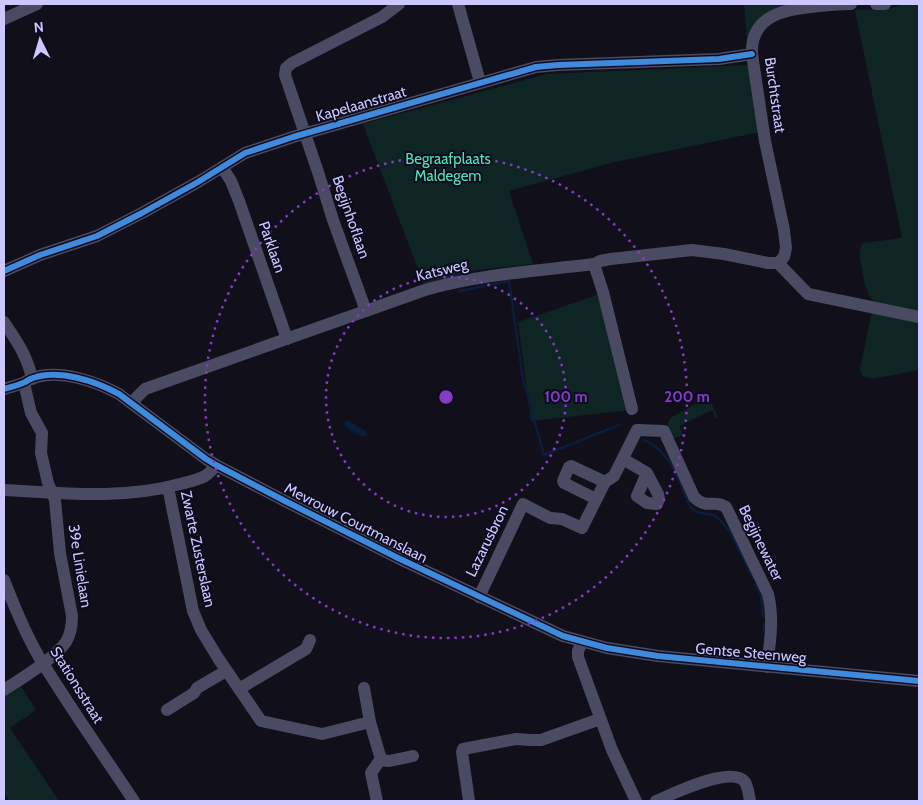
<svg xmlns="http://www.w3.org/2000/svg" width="923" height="805" viewBox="0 0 923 805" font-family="Cabin,sans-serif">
<rect width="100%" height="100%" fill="#100f1a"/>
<g fill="#0e2524">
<polygon points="744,4 811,4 752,32 747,39"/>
<path d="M907,4h12v309c-9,-2 -39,-8 -45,-12 -7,-5 -11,-23 -12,-32 -2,-9 -4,-18 1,-26l39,-5 -47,-228 31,-1z"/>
<polygon points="748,65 760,132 615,162 509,191 533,264 477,270 424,285 363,124 546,74"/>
<polygon points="600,294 631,410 531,421 518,322"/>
<polygon points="872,311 919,322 919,370 872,379 863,376 860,369"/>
<polygon points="705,399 710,400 718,418 716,419 712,410 679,426 683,435 671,440 667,427 670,418"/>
<polygon points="21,686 36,710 10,728 59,801 9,801 4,791 4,697"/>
</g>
<path fill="#0a1e3c" d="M346,420c7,2 12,8 20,11l1,5c-9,1 -17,-5 -23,-12z"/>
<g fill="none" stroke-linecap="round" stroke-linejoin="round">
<g stroke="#0a1e3c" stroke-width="2.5">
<polyline points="460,291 509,281 523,379 544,455 619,425"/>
<path d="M644,440c27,11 35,42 46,66 7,9 14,7 24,9l7,6 9,11 23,46"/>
<polyline points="755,584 761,595 763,617"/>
<polyline points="764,624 764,630"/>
</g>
<g stroke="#4a4a63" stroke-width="12">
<polyline points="458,4 480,82"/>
<polyline points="876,4 885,4"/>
<polyline points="4,19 37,4"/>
<polyline points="222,167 231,181 239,201 287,339"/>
<path d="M778,263l6,-6 2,-9 -2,-18 -19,-89 -13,-87c-2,-41 37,-45 68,-48 10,-1 21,-2 31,-2"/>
<polyline points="778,263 808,294 919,317"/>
<polyline points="594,264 603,292 632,409"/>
<polyline points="4,271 40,255 97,236 142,213 198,182 245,153 293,137 536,67 558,65 719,59 752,54"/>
<polyline points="366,311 333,220 318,172 285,75 286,68 292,63 382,17 399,4"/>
<path d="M4,322c12,18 24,35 28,57"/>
<path d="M4,389c6,-2 12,-3 19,-6 3,-1 6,-4 10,-5 27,-9 62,3 86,16l87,65 10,6 69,36 113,57 165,78 44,12 51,8 261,25"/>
<path d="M132,403l6,-7 7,-7 280,-99c55,-16 112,-19 169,-26l6,-3 11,-2 81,-9 32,4 44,9h10"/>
<polyline points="623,459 647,473 658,494 659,499 657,504 647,503 637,496 647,473"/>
<polyline points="168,487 193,611 201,630 218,658 261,721 322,734 370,722 380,756 380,760 371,773 377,801"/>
<path d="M4,490c58,3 118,10 176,-6 8,-2 18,-4 25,-8 5,-3 8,-7 11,-11"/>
<polyline points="596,499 564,483 563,481 569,467 571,466 605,482"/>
<path d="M4,580c10,26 21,53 35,77 30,49 63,96 95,144"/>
<path d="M479,597l44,-93 27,14 12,1 20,9 23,-46 9,-6 23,-46 27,1 30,66c13,13 20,2 32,10l42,87c6,25 2,48 -1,73"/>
<polyline points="582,642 578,651 578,657 612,750 636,801"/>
<polyline points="364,688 370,722"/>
<polyline points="239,689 306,649 310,640"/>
<path d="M4,690c18,-12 50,-31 62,-48 5,-8 6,-17 6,-26l-12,-63 -5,-53 -7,-17 -7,-30 1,-20 -11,-20 -7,-30"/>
<polyline points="167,710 194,693 197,688 226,671"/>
<polyline points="380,760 389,761 413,756"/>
<polyline points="469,801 462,752 463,749 516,739 531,740 541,740 600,719"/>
<path d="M656,801c17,-7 75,-36 89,-19 3,5 4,14 5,19"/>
</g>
<defs>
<g id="cycleway">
<polyline points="4,271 40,255 97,236 142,213 198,182 245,153 293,137 536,67 558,65 719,59 752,54"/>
<path d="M4,389c6,-2 12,-3 19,-6 3,-1 6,-4 10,-5 27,-9 62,3 86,16l87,65 10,6 69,36 113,57 165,78 44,12 51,8 261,25"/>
</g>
</defs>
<use href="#cycleway" stroke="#0d0b1e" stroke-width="9"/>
<use href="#cycleway" stroke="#408adc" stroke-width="6"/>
</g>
<g fill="none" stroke="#833cc5" stroke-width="2.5" stroke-dasharray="2.5 5">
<circle cx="446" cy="397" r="120"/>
<circle cx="446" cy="397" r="241"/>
</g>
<g text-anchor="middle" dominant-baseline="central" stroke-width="4" stroke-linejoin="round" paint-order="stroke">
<g font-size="15" fill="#ccc8ff" stroke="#0d0b1e">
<text transform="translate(775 95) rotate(82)">Burchtstraat</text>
<text transform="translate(361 104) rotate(-16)">Kapelaanstraat</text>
<text transform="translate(351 217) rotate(71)">Begijnhoflaan</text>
<text transform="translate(272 247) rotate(71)">Parklaan</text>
<text transform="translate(442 270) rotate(-14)">Katsweg</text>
<text transform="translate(356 523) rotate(27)">Mevrouw Courtmanslaan</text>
<text transform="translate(487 541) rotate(-64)">Lazarusbron</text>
<text transform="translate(761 543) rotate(64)">Begijnewater</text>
<text transform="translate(198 549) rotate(78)">Zwarte Zusterslaan</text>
<text transform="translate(80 566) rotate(81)">39e Linielaan</text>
<text transform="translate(751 653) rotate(5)">Gentse Steenweg</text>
<text transform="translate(77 685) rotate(58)">Stationsstraat</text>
</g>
<g font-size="15" fill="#50e3b8" stroke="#0d0b1e">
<text x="448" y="159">Begraafplaats<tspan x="448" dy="17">Maldegem</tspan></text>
</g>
</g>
<circle cx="446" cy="397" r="8" fill="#833cc5" stroke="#0d0b1e" stroke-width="2.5"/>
<g font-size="15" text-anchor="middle" font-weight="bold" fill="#833cc5" stroke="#0d0b1e" stroke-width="4" stroke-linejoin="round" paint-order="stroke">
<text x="566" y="402">100 m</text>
<text x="687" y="402">200 m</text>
</g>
<rect width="923" height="805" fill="none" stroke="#ccc8ff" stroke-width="10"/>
<g transform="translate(40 40) rotate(355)" stroke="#0d0b1e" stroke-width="4" paint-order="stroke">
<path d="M0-4L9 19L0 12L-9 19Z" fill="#ccc8ff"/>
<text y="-8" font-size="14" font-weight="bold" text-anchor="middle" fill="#ccc8ff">N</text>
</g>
</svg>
